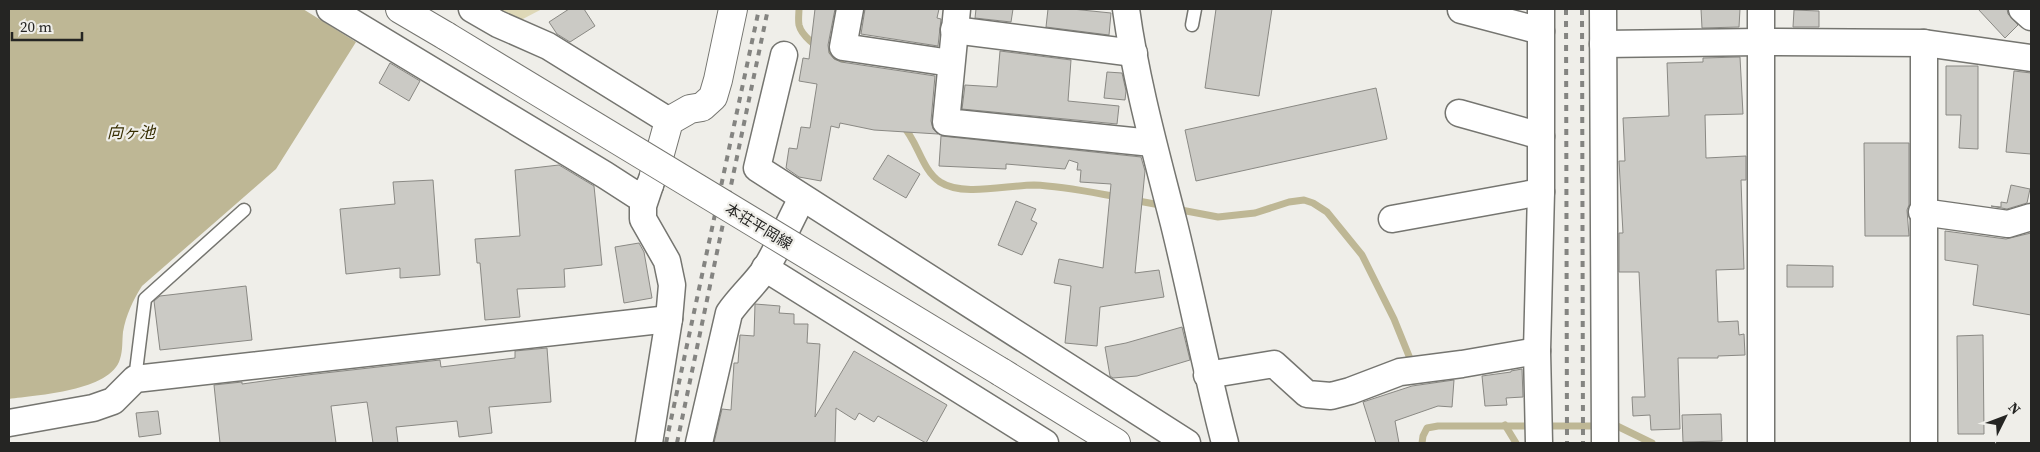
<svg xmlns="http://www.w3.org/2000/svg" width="2040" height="452" viewBox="0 0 2040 452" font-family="'Source Serif 4','Noto Sans JP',serif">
<rect width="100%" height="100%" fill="#efeee9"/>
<polygon fill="#ded8b7" points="497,9 542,9 519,21"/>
<path fill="#beb795" d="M9,9h294l53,33 -80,127 -134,117c-9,14 -16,29 -19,46 -1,9 0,18 -3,27 -9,32 -83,36 -111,40z"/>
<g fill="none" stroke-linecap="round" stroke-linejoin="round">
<g stroke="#beb795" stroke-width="7">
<path d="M799,9c0,4 -1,11 0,16 4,17 34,30 46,42"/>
<path d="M902,125c16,16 19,44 38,57 23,15 67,3 94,3 28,1 56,7 84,12"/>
<polyline points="1133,200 1160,205"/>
<polyline points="1181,210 1218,217 1255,213 1289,202 1304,200 1313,203 1327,212 1362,255 1394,319 1411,361"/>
<polyline points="1505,425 1516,443"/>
<polyline points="1544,426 1617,426 1652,443"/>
<polyline points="1422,443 1423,436 1427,428 1438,426 1533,426"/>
</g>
</g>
<g fill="#cbcac5" stroke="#8a8984">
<polygon points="569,9 584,9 595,26 570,42 557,34 549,22"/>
<polygon points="815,9 835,9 828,45 829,53 834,59 841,62 935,76 931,121 933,129 938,134 874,130 840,123 839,128 831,126 821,181 799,177 786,168 789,148 797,149 801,127 810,128 817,84 799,81 803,58 809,59"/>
<polygon points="865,9 939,9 937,18 941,19 938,46 861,34"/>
<polygon points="976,9 1013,9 1011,22 975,18"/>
<polygon points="1048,9 1072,9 1111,13 1109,35 1046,27"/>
<polygon points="1216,9 1272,9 1259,96 1205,88"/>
<polygon points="1701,9 1740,9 1739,27 1702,28"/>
<polygon points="1978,9 2007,9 2008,14 2018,25 2005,38"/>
<polygon points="1794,10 1819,11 1819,27 1793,27"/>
<polygon points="1000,51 1071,60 1068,101 1119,106 1117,124 962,109 965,85 997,87"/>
<polygon points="1740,57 1743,114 1705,115 1706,158 1746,156 1746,180 1741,180 1744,269 1716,270 1718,322 1738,321 1739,335 1744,334 1745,355 1718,356 1718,358 1678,358 1680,429 1651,430 1650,415 1633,416 1632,397 1645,397 1639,272 1619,272 1619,233 1623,233 1619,161 1625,161 1623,118 1669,116 1667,63 1703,62 1703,58"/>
<polygon points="390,63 420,81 409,101 379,83"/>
<polygon points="1946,66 1978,66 1978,149 1959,148 1961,115 1946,115"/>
<polygon points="2014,71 2031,73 2031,154 2006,152"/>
<polygon points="1107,72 1122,73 1126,91 1125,100 1104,98"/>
<polygon points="1376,88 1387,139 1196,181 1185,130"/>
<polygon points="941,136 1141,157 1145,171 1135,273 1159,270 1164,297 1100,307 1097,346 1065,343 1071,286 1054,283 1059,259 1103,268 1111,184 1080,182 1081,170 1077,170 1078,163 1069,160 1065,169 1006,164 1006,169 939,166"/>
<polygon points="1864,143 1909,143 1909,205 1907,210 1909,236 1865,236"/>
<polygon points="888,155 920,174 906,198 873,179"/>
<polygon points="559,165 594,186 602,265 564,269 565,287 517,289 520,317 485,320 480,263 477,263 475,239 520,236 515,170"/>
<polygon points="433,180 440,275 400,278 400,268 346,274 340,209 395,204 393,182"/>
<polygon points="2011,185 2030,189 2027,203 2007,209 1991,206 2001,207 2001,202 2007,203"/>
<polygon points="1016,201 1036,209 1031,220 1037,223 1022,255 998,245"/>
<polygon points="1945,231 2006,239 2031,233 2031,315 1973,305 1978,265 1945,260"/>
<polygon points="639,243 644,252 652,298 624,303 615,247"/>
<polygon points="1787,265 1833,266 1833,287 1787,287"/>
<polygon points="246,286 252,340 160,350 154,301 160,296"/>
<polygon points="755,304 780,306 779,313 794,314 794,324 808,324 807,343 820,344 815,417 854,351 947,405 926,443 878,416 874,422 859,413 855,420 836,408 835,443 714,443 722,409 731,410 734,363 738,363 740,335 754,336"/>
<polygon points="1182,327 1190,360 1137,376 1113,378 1110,376 1105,347 1126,343"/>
<polygon points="1983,335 1984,434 1958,434 1957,336"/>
<polygon points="547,348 551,402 489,407 492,433 459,437 457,421 396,427 398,443 373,443 367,402 331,406 336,443 220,443 214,385 242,382 242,384 307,375 440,360 441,367 515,358 515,351"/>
<polygon points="1522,369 1523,397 1506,398 1507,405 1485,406 1482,376 1511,372 1511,371"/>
<polygon points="1454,380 1452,407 1438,406 1395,421 1399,443 1376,443 1363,402 1412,386"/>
<polygon points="158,411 161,434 139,437 136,413"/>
<polygon points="1721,414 1722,441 1683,442 1682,415"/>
</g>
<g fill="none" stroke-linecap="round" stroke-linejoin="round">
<defs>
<g id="service">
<polyline points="1192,25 1195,9"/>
<polyline points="135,379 145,299 244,210"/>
</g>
<g id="minor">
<polyline points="330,9 605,175 636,195 644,193 650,185"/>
<polyline points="472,9 498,24 548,46 669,121"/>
<polyline points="850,9 843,47 951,63"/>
<polyline points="957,9 946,122 1152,143"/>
<path d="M1126,9c10,73 30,144 48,215 18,73 32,147 51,219"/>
<polyline points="1603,9 1605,443"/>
<polyline points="1761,9 1761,443"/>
<polyline points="2022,9 2031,17"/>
<polyline points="1461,10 1541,31"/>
<polyline points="954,30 1134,53"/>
<polyline points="1924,43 1924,443"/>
<polyline points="1603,44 1760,42 1924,43 2031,58"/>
<polyline points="784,55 757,168 1187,443"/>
<polyline points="1459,113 1541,136"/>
<polyline points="1922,212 2008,224 2031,217"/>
<polyline points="1392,219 1541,192"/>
<polyline points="765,268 1045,443"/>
<polyline points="1207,375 1274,364 1307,394 1331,396 1350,391 1400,372 1462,364 1537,351"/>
<polyline points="9,423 93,408 113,401 135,379 669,319"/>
<polyline points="649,443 669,319 672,285 667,261 643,219 643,206 652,179"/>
<path d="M699,443l30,-130c11,-16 26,-29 37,-45 13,-22 24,-47 36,-70"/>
<polyline points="1539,443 1537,351 1541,192 1541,9"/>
</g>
<polyline id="tertiary" points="654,175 669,121 690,109 702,107 713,97 718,80 733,9"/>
<g id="secondary">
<polyline points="400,9 446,36"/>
<polyline points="1001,372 1116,443"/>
</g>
</defs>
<use href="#service" stroke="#757570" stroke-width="15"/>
<use href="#minor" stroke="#757570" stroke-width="29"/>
<use href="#tertiary" stroke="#757570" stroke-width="30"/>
<use href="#secondary" stroke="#757570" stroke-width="30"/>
<use href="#service" stroke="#fff" stroke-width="12"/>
<use href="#minor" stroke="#fff" stroke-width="26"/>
<use href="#tertiary" stroke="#fff" stroke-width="28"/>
<use href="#secondary" stroke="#fff" stroke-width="28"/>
<g stroke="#848481" stroke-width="4" stroke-dasharray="6 6" stroke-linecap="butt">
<polyline points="1566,9 1567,443"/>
<polyline points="1582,9 1583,443"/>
<polyline points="666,443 759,9"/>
<polyline points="677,443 768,9"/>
</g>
<defs>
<polyline id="secondary-bridge" points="446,36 1001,372"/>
</defs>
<use href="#secondary-bridge" stroke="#757570" stroke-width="30" stroke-linecap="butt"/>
<use href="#secondary-bridge" stroke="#fff" stroke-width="28"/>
</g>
<g text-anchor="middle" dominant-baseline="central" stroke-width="4.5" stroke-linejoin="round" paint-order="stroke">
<g font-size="15" fill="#252523" stroke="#efeee9">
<text transform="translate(759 226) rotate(31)">本荘平岡線</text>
</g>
<g font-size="16" font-style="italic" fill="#362d00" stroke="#efeee9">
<text x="131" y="132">向ヶ池</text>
</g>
</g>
<rect width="2040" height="452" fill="none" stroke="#252523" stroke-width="20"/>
<g transform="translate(2005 417) rotate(48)" stroke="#efeee9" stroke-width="4" paint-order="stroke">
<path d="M0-4L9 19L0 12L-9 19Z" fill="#252523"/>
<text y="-8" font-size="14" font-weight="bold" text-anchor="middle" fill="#252523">N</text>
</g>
<path d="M12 32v8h70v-8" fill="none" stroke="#252523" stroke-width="2.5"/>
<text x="20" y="32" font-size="15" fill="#252523" stroke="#efeee9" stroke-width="4" paint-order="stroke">20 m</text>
</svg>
